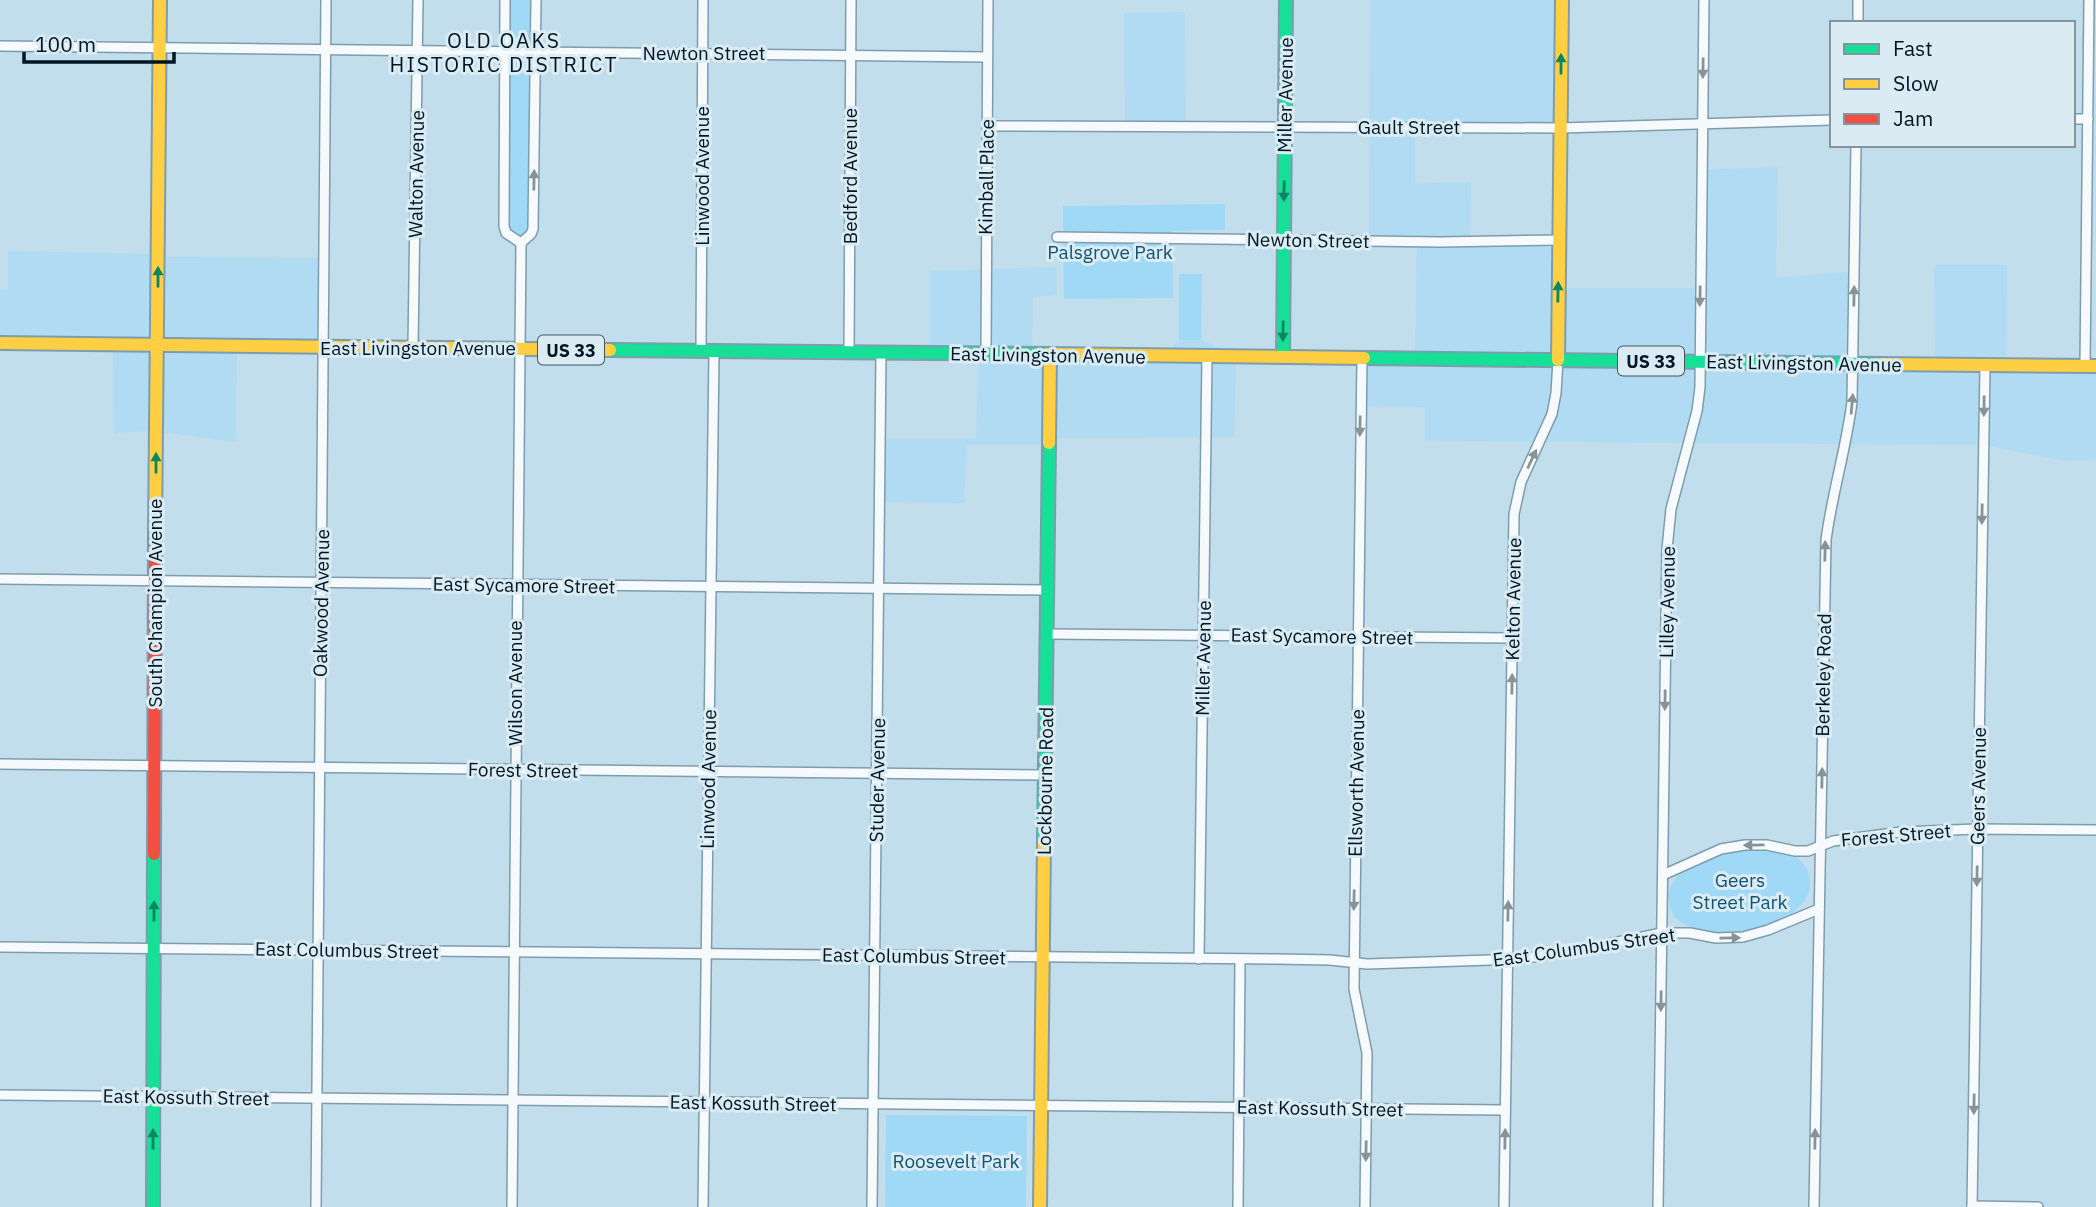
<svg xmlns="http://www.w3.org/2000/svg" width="2096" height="1207" viewBox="0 0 2096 1207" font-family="'IBM Plex Sans',sans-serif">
<rect width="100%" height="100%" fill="#c2ddec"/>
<g fill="#b0dbf2">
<polygon points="1370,0 1560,0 1561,129 1415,127 1415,183 1471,182 1470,241 1558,241 1557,288 1699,288 1701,170 1778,167 1776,278 1854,271 1853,361 1935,362 1934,265 2007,265 2006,364 2096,365 2096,460 2065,461 1984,445 1425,441 1425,407 1358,406 1360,357 1415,357 1417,241 1369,240"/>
<polygon points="1185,12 1186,125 1125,125 1124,13"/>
<polygon points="8,251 149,254 168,257 322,258 322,347 237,346 236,442 153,431 114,433 113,345 0,343 0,290 8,290"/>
<polygon points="1056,267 1057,295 1033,297 1032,353 1167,353 1179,340 1201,340 1236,354 1234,437 1059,438 1047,445 967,445 964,503 878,502 878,439 976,439 979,354 930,353 930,271"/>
</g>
<g fill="#a0d9f5">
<polygon points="506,0 533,0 531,230 526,238 515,239 505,225"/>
<polygon points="1225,204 1225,230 1172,231 1173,298 1064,299 1063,206"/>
<polygon points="1179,274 1202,274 1201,340 1179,340"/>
<path d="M1745,848c15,1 32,0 47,7 10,4 17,14 18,25 3,32 -44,49 -70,53 -15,2 -29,-1 -42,-4 -13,-3 -25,-9 -28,-22 -11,-40 48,-53 75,-59z"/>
<polygon points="886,1115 1027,1116 1026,1207 885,1207"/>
</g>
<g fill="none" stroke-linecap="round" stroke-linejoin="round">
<defs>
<g id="street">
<polyline points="505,0 504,226 506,233 521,243"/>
<polyline points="1858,23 1858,0"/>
<polyline points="0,46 987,57"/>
<polyline points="2073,119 2088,119"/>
<polyline points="987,126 1561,128 1832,120"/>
<polyline points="1057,237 1440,242 1559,240"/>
<polyline points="521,243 531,234 533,229 536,0"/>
<polyline points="413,348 418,0"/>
<polyline points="701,352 703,0"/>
<polyline points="849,353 851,0"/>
<polyline points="986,354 988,0"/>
<polyline points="1362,358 1354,989 1367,1053 1365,1207"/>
<polyline points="2085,366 2089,0"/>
<polyline points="0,579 1048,590"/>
<polyline points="1048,634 1512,638"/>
<polyline points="0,764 1045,775"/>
<polyline points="1663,875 1721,849 1745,845 1767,845 1795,851 1808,851 1833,841 1901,832 1977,829 2096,830"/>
<polyline points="0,947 1276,959 1330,960 1367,964 1521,959 1584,949 1662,933 1690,933 1716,938 1743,937 1768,930 1819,909"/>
<polyline points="1199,959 1207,356"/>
<polyline points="0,1095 1505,1110"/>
<polyline points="1972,1206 2038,1207"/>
<polyline points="316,1207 326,0"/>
<polyline points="512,1207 521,243"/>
<polyline points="703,1207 714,352"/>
<polyline points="872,1207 881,353"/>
<polyline points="1238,1207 1240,960"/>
<polyline points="1504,1207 1514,514 1521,482 1552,414 1556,393 1558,360"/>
<polyline points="1658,1207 1667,549 1671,509 1697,411 1700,387 1704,0"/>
<path d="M1814,1207l12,-667c6,-46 20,-91 26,-138l4,-257"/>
<polyline points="1972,1207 1985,365"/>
</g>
<g id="fast">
<polyline points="610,350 1048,354"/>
<polyline points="1283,357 1286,0"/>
<polyline points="1364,358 1879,364"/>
<polyline points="1044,843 1049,443"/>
<polyline points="153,1207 154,854"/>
</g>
<g id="slow">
<polyline points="0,343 610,350"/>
<polyline points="1048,354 1364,358"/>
<polyline points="1558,360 1562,0"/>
<polyline points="1879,364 2096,366"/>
<polyline points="1049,443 1050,354"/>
<polyline points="155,535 160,0"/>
<polyline points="1040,1207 1044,843"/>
</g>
<polyline id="jam" points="154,854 155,535"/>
</defs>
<use href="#street" stroke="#7d9dac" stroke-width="12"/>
<use href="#fast" stroke="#7d9dac" stroke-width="16"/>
<use href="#slow" stroke="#7d9dac" stroke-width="16"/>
<use href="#jam" stroke="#7d9dac" stroke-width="16"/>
<use href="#street" stroke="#f6fafc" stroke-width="9"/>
<use href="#fast" stroke="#16e098" stroke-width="12"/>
<use href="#slow" stroke="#ffcf43" stroke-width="12"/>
<use href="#jam" stroke="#f24e42" stroke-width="12"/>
</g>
<defs><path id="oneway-solid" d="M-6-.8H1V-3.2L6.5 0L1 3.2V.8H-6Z" transform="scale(1.75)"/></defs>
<g fill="#0c8563">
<use href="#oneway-solid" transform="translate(1561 64) rotate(-90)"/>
<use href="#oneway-solid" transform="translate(1284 191) rotate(91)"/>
<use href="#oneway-solid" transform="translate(158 277) rotate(-90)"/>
<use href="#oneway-solid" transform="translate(1558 292) rotate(-89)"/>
<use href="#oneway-solid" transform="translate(1283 331) rotate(91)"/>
<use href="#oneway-solid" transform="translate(156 463) rotate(-90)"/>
<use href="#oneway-solid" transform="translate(154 911) rotate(-90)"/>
<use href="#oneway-solid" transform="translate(153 1139) rotate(-90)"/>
</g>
<g fill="#87939a">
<use href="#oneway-solid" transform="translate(1703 68) rotate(91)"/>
<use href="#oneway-solid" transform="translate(534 180) rotate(-89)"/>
<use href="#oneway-solid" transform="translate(1700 296) rotate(91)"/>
<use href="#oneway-solid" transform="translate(1854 296) rotate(-89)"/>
<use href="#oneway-solid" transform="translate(1852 404) rotate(-85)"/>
<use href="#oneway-solid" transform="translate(1984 406) rotate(91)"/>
<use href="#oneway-solid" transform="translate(1360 426) rotate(91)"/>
<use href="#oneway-solid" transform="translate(1532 459) rotate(-65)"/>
<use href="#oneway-solid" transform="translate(1982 514) rotate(91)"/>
<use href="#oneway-solid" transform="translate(1825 551) rotate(-89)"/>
<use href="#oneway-solid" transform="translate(1512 684) rotate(-89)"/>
<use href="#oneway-solid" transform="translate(1665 700) rotate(91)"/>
<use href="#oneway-solid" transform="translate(1822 778) rotate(-89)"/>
<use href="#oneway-solid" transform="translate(1754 845) rotate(179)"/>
<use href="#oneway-solid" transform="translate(1977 876) rotate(91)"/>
<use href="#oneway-solid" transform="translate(1354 900) rotate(91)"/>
<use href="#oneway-solid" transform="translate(1508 911) rotate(-89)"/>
<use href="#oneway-solid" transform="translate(1730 938) rotate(-1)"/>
<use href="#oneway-solid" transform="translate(1661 1001) rotate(91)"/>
<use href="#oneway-solid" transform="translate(1974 1104) rotate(91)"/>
<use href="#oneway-solid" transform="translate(1505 1139) rotate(-89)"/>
<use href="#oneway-solid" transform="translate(1815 1139) rotate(-89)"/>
<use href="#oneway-solid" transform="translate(1366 1151) rotate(91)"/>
</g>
<g text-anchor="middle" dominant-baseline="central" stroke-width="6" stroke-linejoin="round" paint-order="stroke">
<g fill="#daebf4" stroke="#415661" stroke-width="2">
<rect x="538" y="335.5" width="66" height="29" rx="5"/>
<rect x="1618" y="346.5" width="66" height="29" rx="5"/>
</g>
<g font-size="18" font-weight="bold" fill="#001622">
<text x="571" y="350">US 33</text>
<text x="1651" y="361">US 33</text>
</g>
<g font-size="19" fill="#001622" stroke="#daebf4">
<text x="704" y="53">Newton Street</text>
<text transform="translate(1285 95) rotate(-89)">Miller Avenue</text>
<text x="1409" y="127">Gault Street</text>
<text transform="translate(416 174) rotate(-89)">Walton Avenue</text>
<text transform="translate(702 176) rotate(-90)">Linwood Avenue</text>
<text transform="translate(850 176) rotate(-90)">Bedford Avenue</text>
<text transform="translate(986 177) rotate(-89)">Kimball Place</text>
<text transform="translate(1308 240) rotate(1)">Newton Street</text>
<text x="418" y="348">East Livingston Avenue</text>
<text transform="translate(1048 355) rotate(1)">East Livingston Avenue</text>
<text transform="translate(1804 363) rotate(1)">East Livingston Avenue</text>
<text transform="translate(524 585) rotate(1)">East Sycamore Street</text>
<text transform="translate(1513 599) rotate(-89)">Kelton Avenue</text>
<text transform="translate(1667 602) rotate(-89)">Lilley Avenue</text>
<text transform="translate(155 603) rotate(-90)">South Champion Avenue</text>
<text transform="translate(321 603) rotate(-89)">Oakwood Avenue</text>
<text transform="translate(1322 636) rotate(1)">East Sycamore Street</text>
<text transform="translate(1203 658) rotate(-89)">Miller Avenue</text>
<text transform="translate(1823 675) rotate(-89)">Berkeley Road</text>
<text transform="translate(515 683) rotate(-90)">Wilson Avenue</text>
<text transform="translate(523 770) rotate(1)">Forest Street</text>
<text transform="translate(708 779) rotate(-89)">Linwood Avenue</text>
<text transform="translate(877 780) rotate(-89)">Studer Avenue</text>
<text transform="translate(1045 781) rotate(-89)">Lockbourne Road</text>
<text transform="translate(1356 783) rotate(-89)">Ellsworth Avenue</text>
<text transform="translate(1978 786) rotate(-89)">Geers Avenue</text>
<text transform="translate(1896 835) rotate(-5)">Forest Street</text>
<text transform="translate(1584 947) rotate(-8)">East Columbus Street</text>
<text transform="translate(347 950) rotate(1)">East Columbus Street</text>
<text transform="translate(914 956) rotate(1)">East Columbus Street</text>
<text transform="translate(186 1097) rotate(1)">East Kossuth Street</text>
<text transform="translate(753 1103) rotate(1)">East Kossuth Street</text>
<text transform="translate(1320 1108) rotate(1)">East Kossuth Street</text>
</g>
<g font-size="19" fill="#115470" stroke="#daebf4">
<text x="1110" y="252">Palsgrove Park</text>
<text x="1740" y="880">Geers<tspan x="1740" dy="22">Street Park</tspan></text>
<text x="956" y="1161">Roosevelt Park</text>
</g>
<g font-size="21" letter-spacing="2" fill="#001622" stroke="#daebf4">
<text x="504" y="40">OLD OAKS<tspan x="504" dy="24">HISTORIC DISTRICT</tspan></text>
</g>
</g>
<rect x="1830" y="21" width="245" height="126" fill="#daebf4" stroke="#8396a0" stroke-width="2"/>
<rect x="1844" y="44" width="35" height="10" fill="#16e098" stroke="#8396a0" stroke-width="2"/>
<text x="1893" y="56" font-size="21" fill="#001622">Fast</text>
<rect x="1844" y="79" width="35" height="10" fill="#ffcf43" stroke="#8396a0" stroke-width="2"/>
<text x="1893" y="91" font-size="21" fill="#001622">Slow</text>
<rect x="1844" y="114" width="35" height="10" fill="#f24e42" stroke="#8396a0" stroke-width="2"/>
<text x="1893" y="126" font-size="21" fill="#001622">Jam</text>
<path d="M24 52v10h150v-10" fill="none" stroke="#001622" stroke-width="3.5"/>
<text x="35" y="52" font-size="21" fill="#001622" stroke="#daebf4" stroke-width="5" paint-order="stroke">100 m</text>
</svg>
